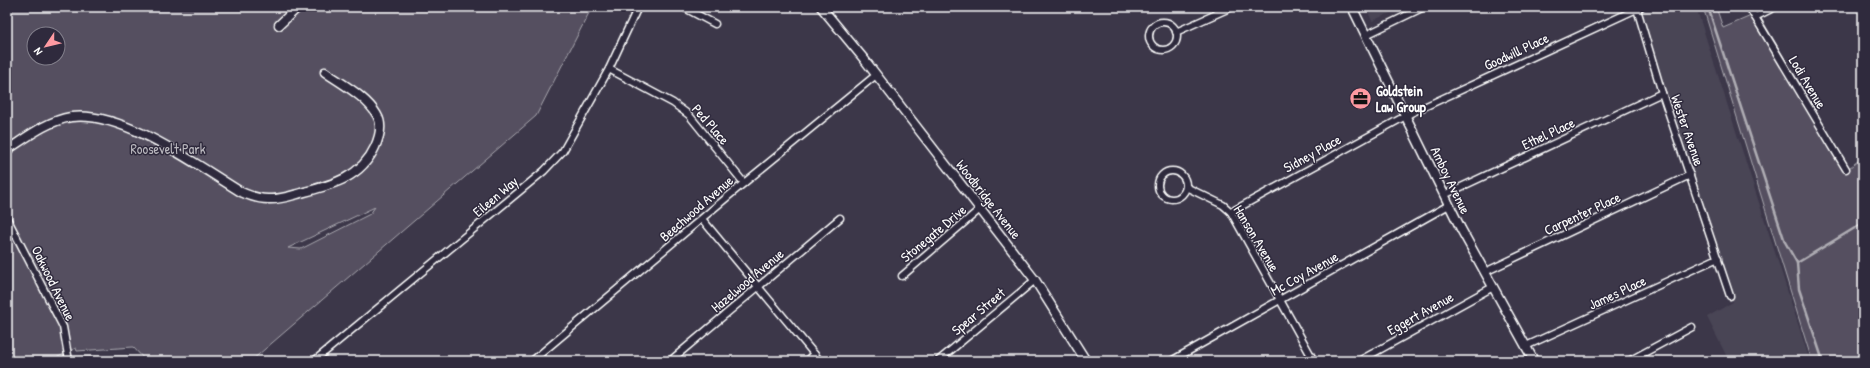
<svg xmlns="http://www.w3.org/2000/svg" width="1870" height="368" viewBox="0 0 1870 368" font-family="'Patrick Hand',sans-serif">
<rect width="100%" height="100%" fill="#3c3749"/>
<filter id="ink" filterUnits="userSpaceOnUse"><feTurbulence type="fractalNoise" baseFrequency=".025" numOctaves="2"/><feDisplacementMap in="SourceGraphic" scale="8" xChannelSelector="R" yChannelSelector="G"/><feConvolveMatrix kernelMatrix="1 2 1 2 8 2 1 2 1" color-interpolation-filters="sRGB"/></filter>
<g filter="url(#ink)">
<g fill="#494455">
<polygon points="1366,7 1403,7 1372,21"/>
<polygon points="1638,7 1696,7 1810,361 1729,361 1707,317 1733,302"/>
</g>
<g fill="#555060" stroke="#aaa8b0" fill-rule="evenodd">
<path d="M7,7h585l-56,109 -285,245h-105l-13,-14 -56,4 -1,-3 -26,13h-43zM34,34h24v24h-24zM375,207l-5,7 -69,35 -13,-1z"/>
<polygon points="1703,7 1716,7 1723,28 1758,13 1849,168 1863,157 1863,361 1812,361"/>
<polygon points="127,356 133,361 79,361 79,357"/>
</g>
<g fill="none" stroke-linecap="round" stroke-linejoin="round">
<g stroke="#afadb4" stroke-width="2.5">
<polyline points="1708,7 1785,242 1797,263 1799,289 1823,361"/>
<polyline points="1797,263 1863,223"/>
</g>
<defs>
<g id="street">
<polyline points="683,7 715,24"/>
<polyline points="1749,7 1846,169"/>
<polyline points="1637,9 1662,93 1730,296"/>
<polyline points="1755,17 1775,7"/>
<circle cx="1163" cy="36" r="14"/>
<polyline points="1176,32 1232,7"/>
<polyline points="1366,35 1424,7"/>
<polyline points="609,69 673,103 689,115 744,183"/>
<circle cx="1172" cy="185" r="14"/>
<polyline points="1186,187 1223,205 1231,212 1314,361"/>
<polyline points="1444,195 1662,93"/>
<polyline points="1231,212 1411,113 1641,7"/>
<polyline points="7,218 63,327 69,361"/>
<polyline points="702,219 820,361"/>
<polyline points="1485,272 1690,175"/>
<polyline points="902,276 980,209"/>
<polyline points="1526,346 1718,258"/>
<polyline points="314,361 544,171 563,151 609,69 638,7"/>
<polyline points="532,361 744,183 876,75"/>
<polyline points="670,361 840,218"/>
<polyline points="806,361 814,354"/>
<polyline points="938,361 1035,280"/>
<polyline points="1171,361 1449,205"/>
<polyline points="1359,361 1493,287"/>
<polyline points="1629,361 1692,327"/>
</g>
<g id="secondary">
<polyline points="821,7 864,59 1035,280 1086,361"/>
<polyline points="1352,7 1461,229 1534,361"/>
<polyline points="279,25 298,7"/>
<path d="M7,150c20,-13 40,-29 64,-33 52,-7 127,49 170,75 9,4 17,7 27,7 11,1 22,-3 33,-6 30,-8 60,-15 74,-46 5,-11 8,-22 2,-32 -10,-18 -35,-31 -52,-43"/>
</g>
</defs>
<use href="#street" stroke="#fff" stroke-width="9"/>
<use href="#secondary" stroke="#fff" stroke-width="11"/>
<use href="#street" stroke="#2f2a3d" stroke-width="6"/>
<use href="#secondary" stroke="#2f2a3d" stroke-width="8"/>
</g>
</g>
<defs>
<symbol id="office-disc" viewBox="-11 -11 22 22"><circle r="9.5" fill="#ff9aa2" stroke="#2f2a3d"/><path d="M-6-3h4V-5.5h4V-3h4V5H-6ZM-1-4.5V-3h2v-1.5ZM-6 0V1H6V0Z" fill="#111"/></symbol>
</defs>
<g fill-rule="evenodd">
<use href="#office-disc" x="1348" y="86" width="25" height="25"/>
</g>
<g text-anchor="middle" dominant-baseline="central" stroke-width="3" stroke-linejoin="round" paint-order="stroke">
<g font-size="14" fill="#fff" stroke="#2f2a3d">
<text transform="translate(1516 51) rotate(-25)">Goodwill Place</text>
<text transform="translate(1808 82) rotate(59)">Lodi Avenue</text>
<text transform="translate(711 124) rotate(49)">Ped Place</text>
<text transform="translate(1688 130) rotate(71)">Wester Avenue</text>
<text transform="translate(1548 133) rotate(-25)">Ethel Place</text>
<text transform="translate(1312 153) rotate(-29)">Sidney Place</text>
<text transform="translate(1451 180) rotate(64)">Amboy Avenue</text>
<text transform="translate(495 196) rotate(-40)">Eileen Way</text>
<text transform="translate(989 199) rotate(52)">Woodbridge Avenue</text>
<text transform="translate(696 208) rotate(-41)">Beechwood Avenue</text>
<text transform="translate(1582 213) rotate(-25)">Carpenter Place</text>
<text transform="translate(933 233) rotate(-40)">Stonegate Drive</text>
<text transform="translate(1257 238) rotate(59)">Hanson Avenue</text>
<text transform="translate(1304 273) rotate(-29)">Mc Coy Avenue</text>
<text transform="translate(747 280) rotate(-40)">Hazelwood Avenue</text>
<text transform="translate(54 283) rotate(64)">Oakwood Avenue</text>
<text transform="translate(1617 292) rotate(-25)">James Place</text>
<text transform="translate(978 311) rotate(-40)">Spear Street</text>
<text transform="translate(1420 313) rotate(-29)">Eggert Avenue</text>
</g>
<g font-size="14" font-weight="bold" fill="#fff" stroke="#2f2a3d" text-anchor="start">
<text x="1376" y="90">Goldstein<tspan x="1376" dy="16">Law Group</tspan></text>
</g>
<g font-size="14" fill="#bbb9bf" stroke="#2f2a3d">
<text x="168" y="148">Roosevelt Park</text>
</g>
</g>
<rect width="1870" height="368" fill="none" stroke="#2f2a3d" stroke-width="24"/>
<rect x="12" y="12" width="1846" height="344" fill="none" stroke="#fff" stroke-width="1.5" filter="url(#ink)"/>
<g transform="translate(46 46) rotate(235)"><circle r="19" fill="#2f2a3d" stroke="#827f8b"/>
<path d="M0-3L7 15L0 10L-7 15Z" fill="#ff9aa2"/>
<text y="-6" font-size="11" font-weight="bold" text-anchor="middle" fill="#ffffff">N</text>
</g>
</svg>
